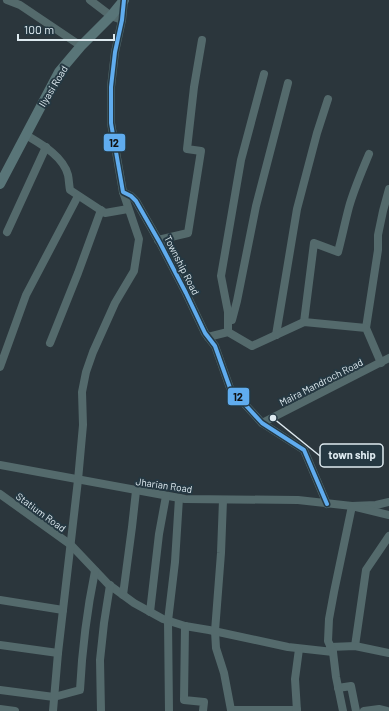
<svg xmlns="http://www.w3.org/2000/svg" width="389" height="711" viewBox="0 0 389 711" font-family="Barlow,sans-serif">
<rect width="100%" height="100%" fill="#2b363c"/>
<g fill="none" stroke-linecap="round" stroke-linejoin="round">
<g stroke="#546a6c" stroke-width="8">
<polyline points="7,0 20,5 81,46"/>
<polyline points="90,0 111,16 122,20"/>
<polyline points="124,0 122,20 115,52 111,87 111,123 123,192 131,196 136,201 160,243 186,293 205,333 215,346 230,388 262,423 304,450 327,504"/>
<path d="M26,135c15,9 37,21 42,40 1,5 1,10 2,15l35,23 23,-4"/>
<polyline points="7,232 46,147"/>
<polyline points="158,240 188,233 201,151 187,149 194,87 202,40"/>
<polyline points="232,320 237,301 256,206 288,83"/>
<path d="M304,322l10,-79 24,9c4,-15 7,-30 11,-45 5,-18 13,-36 20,-53"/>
<polyline points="366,328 378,250 378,235 383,211 389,189"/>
<polyline points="228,332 228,312 221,276 241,160 264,74"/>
<polyline points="276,335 297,209 317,133 328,99"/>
<polyline points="208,337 228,332 252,346 304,322 366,328 381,363"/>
<polyline points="50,343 78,273 101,210"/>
<polyline points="0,367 26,295 78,196"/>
<polyline points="262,423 389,358"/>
<polyline points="0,465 185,499 298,500 352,506 376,505 389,502"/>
<polyline points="0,494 71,545 108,584 134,603 163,619 185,626 209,630 288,647 333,652"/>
<polyline points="223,500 221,553 215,631 216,648 224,673 231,710 238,710 238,711"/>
<polyline points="123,595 132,527 136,491"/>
<polyline points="0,600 63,610"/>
<polyline points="150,612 159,534 166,496"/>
<polyline points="185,626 184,700 204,702 203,711"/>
<polyline points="0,645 58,653"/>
<polyline points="355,646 366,570 389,536"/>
<polyline points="330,647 355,646 389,653"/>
<polyline points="338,688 351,686 356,711"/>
<path d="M0,690l54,7 26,-7c2,-40 7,-80 15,-119"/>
<polyline points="0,709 15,711"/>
<polyline points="238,710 297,710"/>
<polyline points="53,711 58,653 78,480 83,425 82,392 86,372 93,352 115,303 134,271 139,239 123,192"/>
<polyline points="101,711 100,660 104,623 110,585"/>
<polyline points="169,711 168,621 175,562 179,498"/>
<polyline points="297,711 295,679 299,649"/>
<polyline points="343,711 336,677 333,652 328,641 329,619 334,592 352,506 389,515"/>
<polyline points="364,711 379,709 387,711"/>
</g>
<polyline stroke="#597578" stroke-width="10" points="0,184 59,72 81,46 111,16 124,0"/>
<defs>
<polyline id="bus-1" points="124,0 122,20 115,52 111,87 111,123 123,192 131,196 136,201 160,243 186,293 205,333 215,346 230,388 262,423 304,450 327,504"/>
</defs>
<use href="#bus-1" stroke="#253842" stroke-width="7"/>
<use href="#bus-1" stroke="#60acee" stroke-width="4"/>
</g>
<g text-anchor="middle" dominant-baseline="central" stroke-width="4" stroke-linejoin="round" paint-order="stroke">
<g font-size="10" fill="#deeaf0" stroke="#253842">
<text transform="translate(53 86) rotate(-59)">Ilyasi Road</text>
<text transform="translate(182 265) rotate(63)">Township Road</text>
<text transform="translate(321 382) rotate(-27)">Maira Mandroch Road</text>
<text transform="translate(164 485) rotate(8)">Jharian Road</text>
<text transform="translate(41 512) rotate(36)">Statium Road</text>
</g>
</g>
<path fill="none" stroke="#deeaf0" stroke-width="1.5" d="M273 418L320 456"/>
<circle fill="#deeaf0" stroke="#253842" stroke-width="1.5" cx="273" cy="418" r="4"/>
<rect fill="#253842" stroke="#deeaf0" stroke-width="1.5" x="320" y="444" width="63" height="23" rx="4"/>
<g font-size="11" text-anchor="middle" font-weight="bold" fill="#deeaf0">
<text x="352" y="459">town ship</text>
</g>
<g stroke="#253842" stroke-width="1.5">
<rect x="103" y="133" width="23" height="19" rx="4" fill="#60acee"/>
<rect x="227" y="387" width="23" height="19" rx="4" fill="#60acee"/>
</g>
<g font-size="11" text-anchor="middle" font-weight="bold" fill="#111">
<text x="114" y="147">12</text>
<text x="238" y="401">12</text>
</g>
<path d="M18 34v6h96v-6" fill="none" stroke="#deeaf0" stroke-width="2"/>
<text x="24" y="34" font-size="12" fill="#deeaf0" stroke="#253842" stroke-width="3" paint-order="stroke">100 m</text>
</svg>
